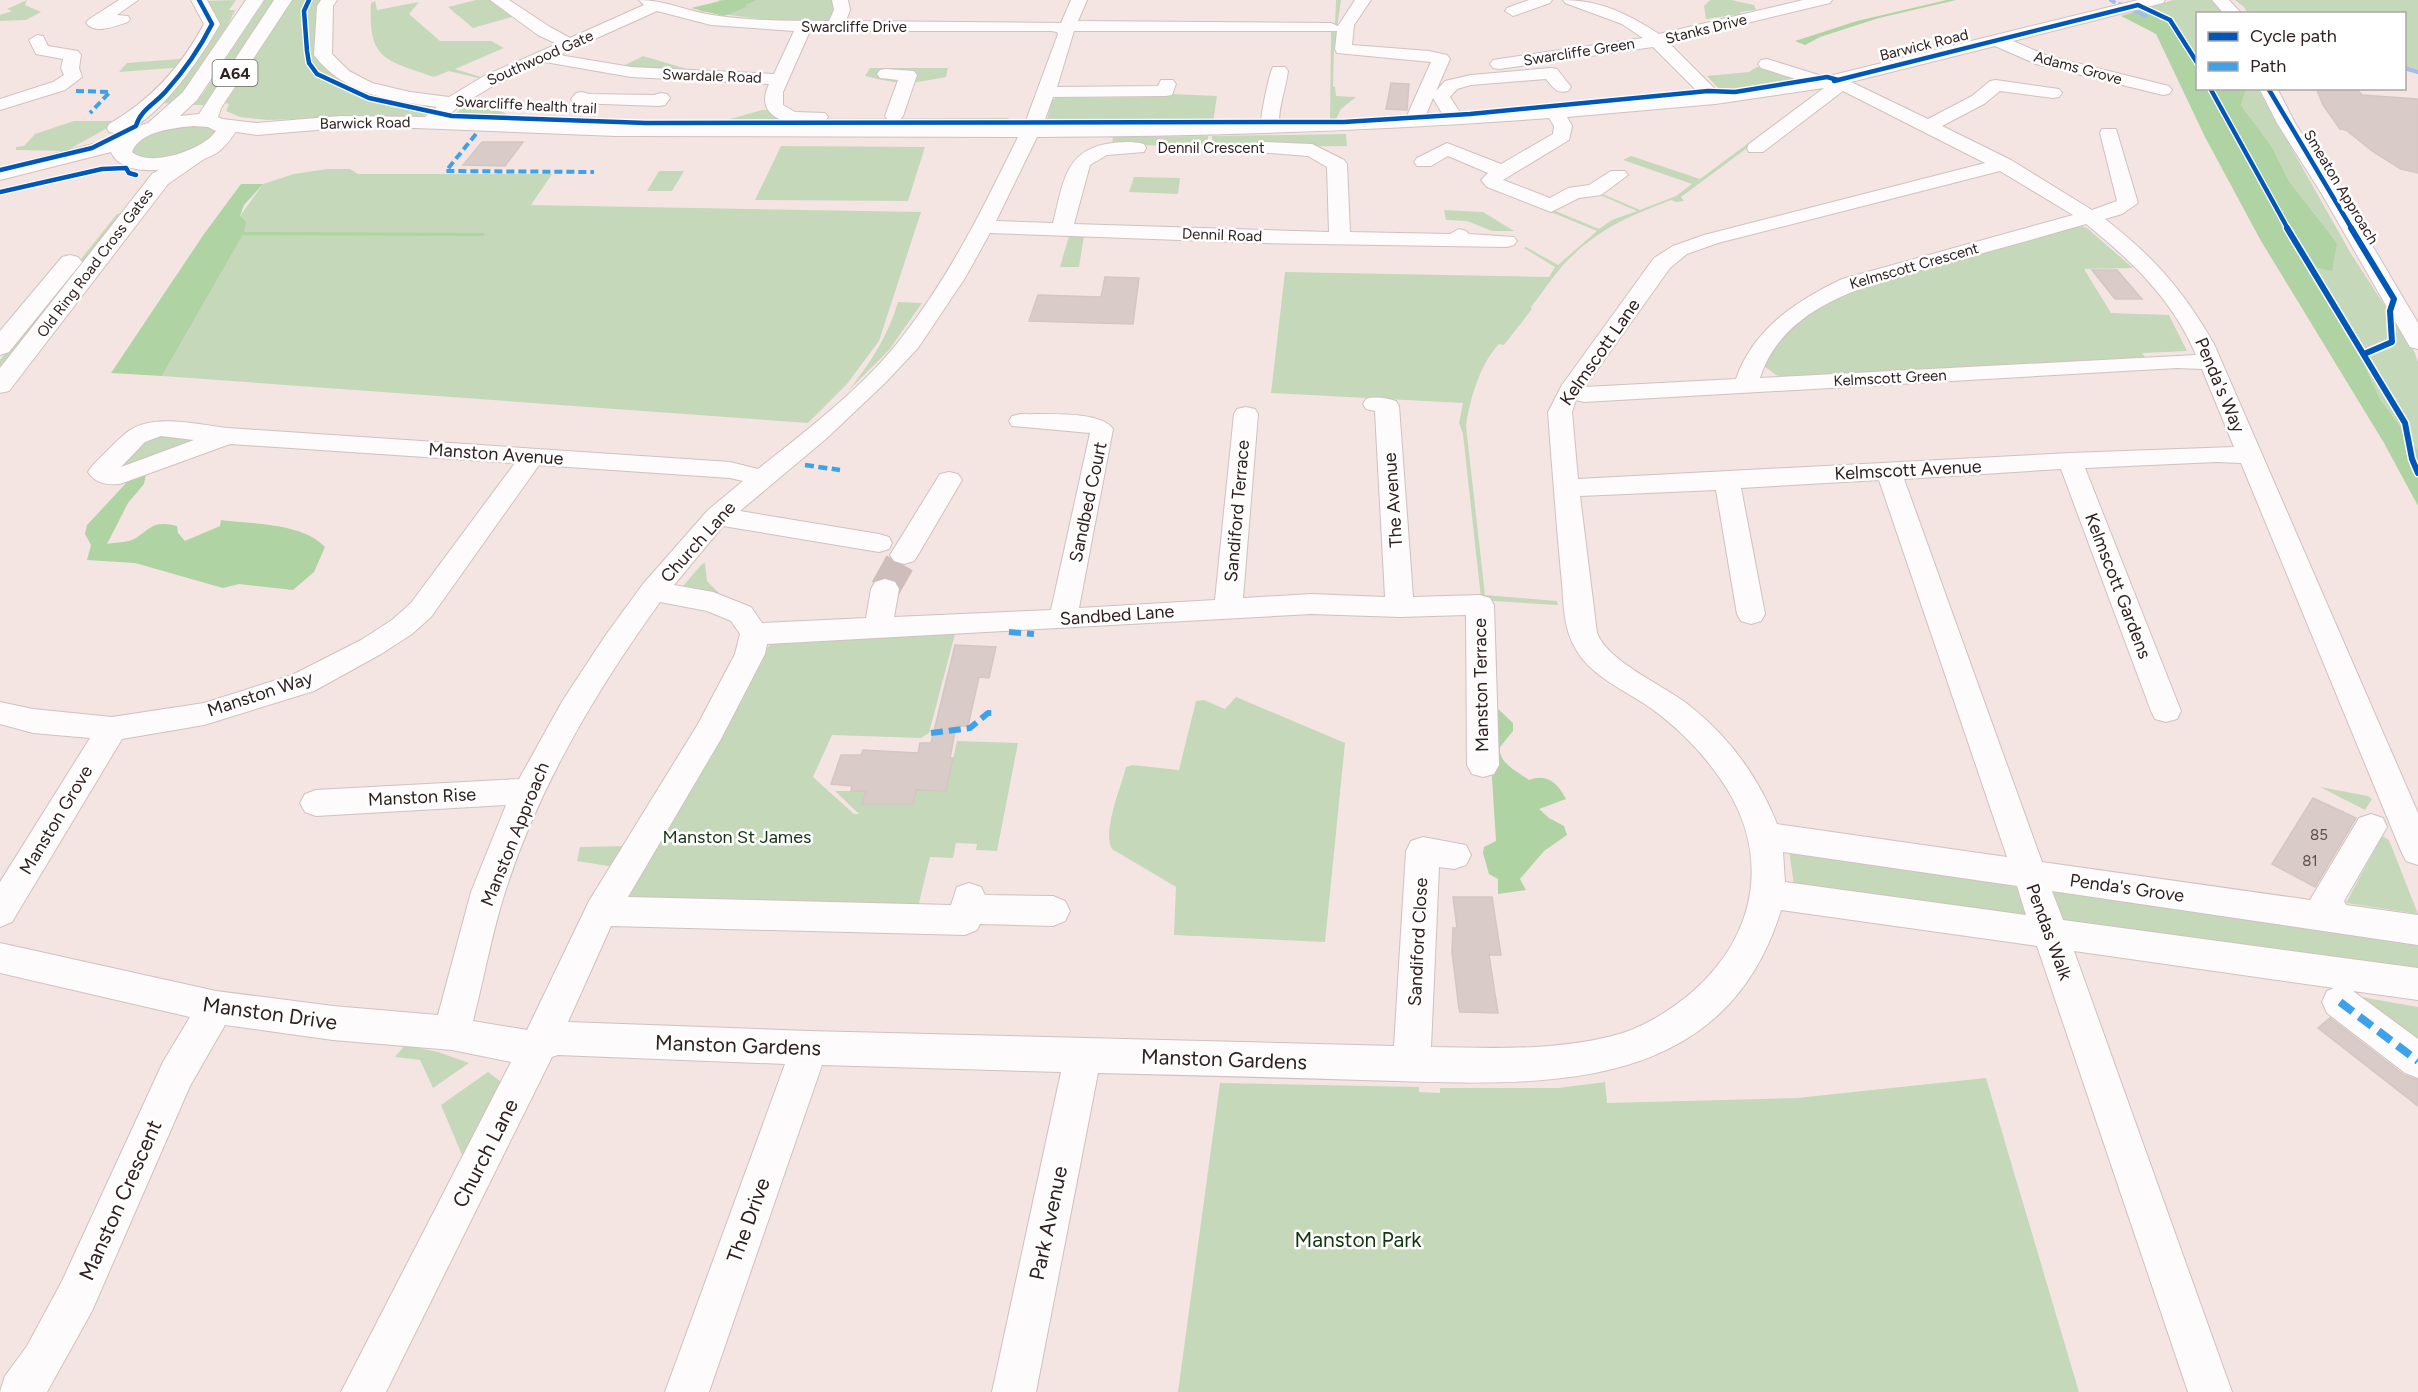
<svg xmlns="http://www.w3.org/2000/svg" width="2418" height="1392" viewBox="0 0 2418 1392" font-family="Figtree,sans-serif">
<rect width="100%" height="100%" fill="#f4e5e3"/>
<g fill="#c5d9ba">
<polygon points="27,0 25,5 41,12 26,20 0,21 0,15 12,11 7,9"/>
<polygon points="236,0 229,10 235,10 226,29 177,104 158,103 206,42 203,1"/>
<polygon points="264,0 276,0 205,105 191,105 202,95"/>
<polygon points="292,0 323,0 321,61 344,79 430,106 433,111 419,118 346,117 267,120 240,117 226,111 229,104 225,103"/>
<polygon points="476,0 498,0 519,15 473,28 448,7"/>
<polygon points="720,0 835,0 837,3 831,23 784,22 698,11"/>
<polygon points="1336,0 1341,0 1334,50 1333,86 1335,87 1336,96 1356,97 1341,109 1335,121 1330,121 1331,28 1335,24"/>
<polygon points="1710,0 1731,0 1754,5 1756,10 1739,12 1742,14 1706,19 1704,6"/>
<polygon points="2173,0 2212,0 2224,13 2198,14 2197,50 2187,49 2174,29 2150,7"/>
<polygon points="2235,0 2418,0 2418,72 2405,69 2404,14 2248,13 2244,7"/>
<path d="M375,1l2,9 42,-8 -10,12 31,27h51l13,7 -49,21 26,8 -3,1 -29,-7 -15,6c-49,-17 -66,-17 -63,-74z"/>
<polygon points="643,56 704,74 615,70"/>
<polygon points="191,58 185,67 119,72 127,63"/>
<polygon points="1757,67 1800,79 1800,81 1725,91 1719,89 1707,76 1749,72"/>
<path d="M870,68h78l-2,9c-36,7 -45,8 -81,-1z"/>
<polygon points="2246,89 2258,89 2350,252 2414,351 2418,362 2418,450 2380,399 2345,322 2314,266 2337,243 2289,181 2272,147 2241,105"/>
<path d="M1819,91l4,1 -142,105 3,4 -8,1 -5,-2c-39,15 -69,27 -100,57 -15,14 -27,34 -40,50l1,2 -28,36 -5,-1c-19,20 -29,55 -33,82l19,169 72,6 1,4 -64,-4 -4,2 -9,-5 -18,-164 -4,-11 4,-20 -192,-10 14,-121 264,5 6,-10 -31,-19 2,-1 32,18 39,-34 -46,-19 2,-2 46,19 13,-9 25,-9 -39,-17 2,-1 40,17 36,-14 16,-12 -69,-24 8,-4 69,23z"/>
<polygon points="1151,93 1217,96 1213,122 1055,122 1047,119 1052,100 1064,94 1065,98 1151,97"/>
<polygon points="476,96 506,114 497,123 447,121"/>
<polygon points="762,110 770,110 793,119 1009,118 1005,122 713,124"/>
<polygon points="74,121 120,121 66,151 16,150 16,147 24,146 35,134"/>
<path d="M204,124l12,6 -3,11c-22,10 -58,29 -81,11v-5c17,-21 47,-20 72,-23z"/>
<polygon points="1346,134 1347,146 1224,147 1212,141 1212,136"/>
<polygon points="1208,136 1208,141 1196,147 1112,144 1113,137"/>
<polygon points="781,146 925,147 908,201 755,200"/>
<polygon points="327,169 350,169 358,174 552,174 531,205 921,212 879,341 847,384 808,423 162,376 243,235 273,235 275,233 244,232 240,216 263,184 294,174"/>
<polygon points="659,171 684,171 672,191 647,191"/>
<polygon points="1134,177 1180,178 1178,194 1129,192"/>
<polygon points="1444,210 1483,212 1514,231 1492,231 1467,221 1446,220"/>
<polygon points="128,213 0,373 0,360 117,214"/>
<path d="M2076,224l11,4 46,40 -49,1 27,44 58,2 18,36 -45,2 3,4 -360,21 -9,-3 -12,-9v-7c26,-33 55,-57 94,-74z"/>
<polygon points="1069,236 1084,236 1079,267 1060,267"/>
<path d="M898,302l24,1 -33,47 -40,40c22,-28 39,-54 49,-88z"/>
<polygon points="155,435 199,439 125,472 118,465 146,438"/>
<polygon points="705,563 707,581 719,593 717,595 683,586 702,564"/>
<polygon points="956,630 929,733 921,738 832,735 813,777 854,814 859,814 835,791 866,791 863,804 912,804 916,790 946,791 957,741 1018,743 997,851 976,850 977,844 956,843 953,858 930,857 918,907 624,902 764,651 772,643"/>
<path d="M1236,697l109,46 -20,199 -151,-7 2,-48 -64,-38c-10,-17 9,-62 14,-82l6,-2 47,5 17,-69 8,-1 21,9z"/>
<polygon points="2320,787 2368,796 2372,799 2365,810"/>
<polygon points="2382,836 2389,840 2418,914 2346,903"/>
<polygon points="631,846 614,867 577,861 580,847"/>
<polygon points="1789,850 2418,938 2418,976 1794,886"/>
<polygon points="2355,996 2418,1007 2418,1045"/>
<polygon points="405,1045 438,1052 469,1063 433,1088 420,1060 395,1057"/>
<polygon points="488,1072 500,1081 503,1089 465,1162 441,1105"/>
<polygon points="1986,1078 2079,1392 1178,1392 1220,1083 1419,1087 1419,1092 1440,1093 1440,1088 1558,1088 1605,1082 1607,1103 1797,1098"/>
</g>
<g fill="#afd3a3">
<polygon points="725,0 756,0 746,5 746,7 724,16 691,8"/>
<polygon points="1947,0 1956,0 1879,18 1820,37 1805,45 1795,41 1857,21"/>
<polygon points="2150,7 2174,29 2187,49 2197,50 2198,88 2246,89 2241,105 2272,147 2289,181 2337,243 2332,271 2315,267 2345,322 2380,399 2418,450 2418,506 2384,443 2261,241 2205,137 2156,34 2121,16"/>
<polygon points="241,184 263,184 244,205 240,216 246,222 244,232 485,233 483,236 243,235 162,376 111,373 204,234"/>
<path d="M146,474l-2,10 -16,19 -21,41c8,-2 22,-1 29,-6 18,-12 17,-17 41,-12l1,7 7,8 35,-15 1,-6c31,4 83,3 104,27l-11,25 -21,18 -54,-6 -16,4 -88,-25 -48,-3 4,-15 -6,-11 2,-9 42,-45z"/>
<path d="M1491,640l5,3 1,65 16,15v8l-13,16c-2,16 18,25 29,33 19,-7 29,4 37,19l-27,10 10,9 15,8 3,9 -23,16 -24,28 6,11 -28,4v-15l-9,-5 -6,-21 1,-6 12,-6 -7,-110z"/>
</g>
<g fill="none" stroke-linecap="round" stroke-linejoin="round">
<g stroke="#a5bcef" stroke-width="4">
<polyline points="2111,0 2114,2"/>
<polyline points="2120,4 2146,16"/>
<polyline points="2404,68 2418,72"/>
</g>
</g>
<g fill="#d9cbc7" stroke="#d4c6c2" stroke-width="1.5">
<polygon points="1391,83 1409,84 1407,110 1386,109"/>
<polygon points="2316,88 2356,88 2362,95 2418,99 2418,173 2401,169 2372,151 2346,130 2340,129 2323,105"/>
<polygon points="482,142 523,142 505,166 463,165"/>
<polygon points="2092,270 2117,270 2142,299 2115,299"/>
<polygon points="1105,277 1139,278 1133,324 1029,321 1038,295 1101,297"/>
<polygon points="955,645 996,647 989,678 979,677 968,726 956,726 950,758 953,758 946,791 916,790 913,804 862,804 866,791 851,791 852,786 831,784 841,755 861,755 863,750 918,753 920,743 931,743"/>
<polygon points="2313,798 2356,818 2315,887 2272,864"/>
<polygon points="1453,897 1492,897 1501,955 1489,955 1498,1013 1460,1012 1459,1009 1452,952 1453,928 1457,928"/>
<polygon points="2330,1018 2404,1075 2418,1080 2418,1106 2318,1028"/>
</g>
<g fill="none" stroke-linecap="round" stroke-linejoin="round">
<polyline stroke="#cdbebc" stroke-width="30" stroke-dasharray="30 15" stroke-linecap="butt" points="885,589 904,555"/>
<defs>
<g id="minor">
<path d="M119,0h19l-21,15 11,1 2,3 -2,3c-13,4 -32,13 -42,1l2,-3z"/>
<path d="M191,0h16l13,24c-15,28 -73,117 -111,108l-2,-4 2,-4c42,-24 72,-57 95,-100z"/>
<path d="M321,0h16l-4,6 -1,48 17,17 23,12 38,9 39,5 35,-21 73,-32 -19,-9 -48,-35h19l41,27 20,11 74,-33 -5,-5c26,0 47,11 73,15 39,6 78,6 117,6l5,-11 -2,-10h16l2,10 -4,11 215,2 10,-23h16l-9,21 253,2 7,3 17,-26h16l-17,25 -2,20 77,6 18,4 3,4 -14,32 9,-10 26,-6 80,-7 6,1 14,18 -3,4c-12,3 -15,-4 -22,-12l-75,6 -14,4 -7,8 11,17 240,-19 -48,-48 -154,22 -6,-1 -3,-4 3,-4 6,-1 144,-21 -21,-14 -57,-21 -2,-3c37,0 65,14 96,34l144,-34h29l-2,3 -162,39 51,51 83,-12 -41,-13 -3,-4 3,-4 6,-1 58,18 313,-77h27l-2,3 -150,38 35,15 121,30 3,4 -3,4 -6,1 -127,-31 -41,-18 -144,36 77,37 44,-23 18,-15 6,-1 63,9 3,4 -3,4 -6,1 -53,-7 -16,13 -42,22 69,34 81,50 25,-9 -17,-68 2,-4h14l22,74 -16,11 -17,5c49,38 78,71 109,125l204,469v52l-12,-4 -5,-10 -160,-388 -25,-1 -131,6 96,243 -4,8 -11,3 -11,-3 -4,-8 -90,-242 -157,10 138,383 268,38 49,-82 12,-4 12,4 4,9 -43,74 2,4 72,10v30l-366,-54 11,29 355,48v32l-65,-9 65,48v39l-13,-5 -78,-60 -5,-11 5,-11 7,-3 -260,-37 158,441h-44l-151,-446 -256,-36c-60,195 -256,174 -419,170 -88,-3 -176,-5 -264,-7l-62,319h-44l69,-320 -239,-7 -113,327h-44l120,-328 -227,-9 -6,2 -166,335h-45l170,-330 -59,-12 -119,-10 -108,-15 -35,61 -98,225 -45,81h-47l5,-16 22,-30 35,-65 101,-219 27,-45 -190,-44v-30l216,48 117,15 105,9 33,-123 35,-87 -190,11 -11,-4 -5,-9 5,-9 11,-4 203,-11 44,-79 42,-64 38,-52 65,-74 35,-29 -13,-3 -191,-13 -108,152 -19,17 -31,20 -67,37 -110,34 -82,14 -110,183 -12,5v-45l90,-144 -57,-5 -33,-9v-22l33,7 79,8 92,-14 88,-28 69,-35 31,-20 19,-17 104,-140 -285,-19 -110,40c-13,1 -24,0 -32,-12l4,-6c11,-11 22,-23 34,-33 26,-21 72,-8 102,-5l502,34 28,7c48,-38 107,-83 144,-132 48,-61 82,-131 116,-200l-402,-1 -226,-9 -50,1 -83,7 -42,-6 -2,-4 2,-4 7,-2 35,4 83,-7 85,1 12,-10c-45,-6 -94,-13 -123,-52l3,-49zM657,11l54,14 83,6 -20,43 -143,-7 -72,-12zM810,31h241l6,1 1,2 -34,92 -408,-2 -170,-6 12,-11 38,-23 49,-22 86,15 138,7c-18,38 30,44 56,37l3,-4 -3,-4 -30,-1 -12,-7v-13zM1074,31h263l-2,18 2,4 94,9 -25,56 -127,4c0,-17 7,-34 9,-51l-3,-4h-12c-4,7 -12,47 -12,56l-218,2 10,-28 113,-1 6,-1 4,-11 -3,-4h-12l-3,6 -101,1zM1824,88l-75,56 -2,4 2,4h14l80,-61 142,72 -281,72 -31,11 -19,12 -92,127 -14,27c4,54 8,107 13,161 3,24 1,49 12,71 16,33 50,44 79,65 26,19 49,42 67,68 53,74 40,157 -28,216 -23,19 -50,36 -79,43 -58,15 -121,12 -181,11l8,-180 15,2 12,-4 5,-10 -5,-10 -43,-8 -12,4 -5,10 -12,195 -585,-15 -241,-9 43,-96 354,9 12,-5 3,-6 73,2 12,-5 5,-10 -5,-10 -12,-5 -68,-1 -4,-8 -12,-4 -12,4 -6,18 -323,-8 93,-158 44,-85 2,-10 544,-30 89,3 66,-2 1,150 5,9 11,3 11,-3 5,-9 -5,-160 -4,-7 -10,-3 -67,2 -14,-191 -3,-5c-11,-3 -19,-5 -30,-2l-3,5 3,5 9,2 10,186 -74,-3 -68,4 15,-184 -3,-5 -9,-2 -9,2 -3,5 -19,186 -136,8 34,-179c-13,-19 -70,-14 -92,-15l-9,2 -3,5 3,5 78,7 -39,177 -157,7 5,-28 -4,-7 -10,-3 -10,3 -4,7 -5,29 -104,5 -11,-16 -38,-15 -39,-7 49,-59 156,26 10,-3 3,-6 -3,-6 -10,-3 -139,-23 87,-73 58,-55 33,-35 47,-70 25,-45 272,10 245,4 7,-2 3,-4 -3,-4 -45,-3 -3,-3 -7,-2 -9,5 -100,-2 -3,-68 -3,-4 -32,-16 -49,-2 -7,2 -2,4 2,4 52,4 19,11 2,65 -255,-8 16,-59 17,-10 37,-3 2,-4 -2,-4c-12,-3 -26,-2 -38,0 -43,8 -43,43 -53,79l-57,-2 41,-84c171,-1 341,-6 512,-19l5,8 -1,8 -52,30 -54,-21 -30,15 -3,4 3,4h14l17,-10 40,17 -7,7 6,7 64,25 28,-14 22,-3 27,-20 -3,-4h-14l-22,14 -21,3 -18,10 -47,-18 66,-40 3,-14 -5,-9 148,-13zM1433,98l10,17 -18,2zM2000,171l73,44 -231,64c-46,22 -89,50 -106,100l-151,8 85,-119 17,-14 31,-11zM2086,224c46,37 87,76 110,131l-436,23c26,-80 124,-97 194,-117 44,-12 88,-24 132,-37zM2177,368l25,1 32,78 -164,6 -492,26 -6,-67 4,-12 8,2zM161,436l33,4 -73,27 24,-25zM1879,480l128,377 -230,-33c-18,-46 -48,-87 -87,-118 -26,-21 -81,-43 -93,-73l-17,-137 136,-6 21,124 4,7 10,3 10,-3 4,-7 -24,-126zM660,602l47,9 24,10 9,13 -5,20 -37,70 -109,177 -62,129 -54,-9c11,-43 19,-88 32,-129 34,-106 91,-201 155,-290zM1783,852l234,34 9,29 -241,-33z"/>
<polygon points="1529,0 1552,0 1550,3 1513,16 1505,11 1507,8"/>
<polygon points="2212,0 2229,0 2242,14 2224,14"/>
<polygon points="37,35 43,36 48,46 78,51 81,55 79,68 82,77 65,90 0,110 0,99 53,82 64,75 61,68 63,59 36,54 29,40"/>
<polygon points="886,69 914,71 917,75 903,116 900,120 888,120 885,116 898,80 880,78 877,74 880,70"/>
<polygon points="2259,88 2277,88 2295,123 2343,196 2418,323 2418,349 2410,347 2407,342 2323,196 2277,123"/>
<polygon points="582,92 589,94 654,95 661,93 667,94 670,98 665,105 659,106 574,103 571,99 576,93"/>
<polygon points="949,472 958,474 962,480 918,555 914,561 904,564 894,561 890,555 940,474"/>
</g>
<g id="major">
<polygon points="200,147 207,149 210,153 207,157 168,184 9,391 0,393 0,368 152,174 193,149"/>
<polygon points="70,255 78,257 82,262 78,267 9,352 0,355 0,331 62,257"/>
</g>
<path id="highway" d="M246,0h18l-67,100 -17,16 19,-2 75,-114h18l-71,108 -3,9 12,6 6,8c-5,8 -10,15 -18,21 -23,15 -93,32 -107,0l-111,28v-12l120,-31 13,-9 15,-5 35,-31zM193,126l15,1 8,4c-13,19 -66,37 -84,21 8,-21 42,-24 61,-26z"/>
</defs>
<use href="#minor" stroke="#d0c1c0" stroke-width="2"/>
<use href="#major" stroke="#d0c1c0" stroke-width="2"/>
<use href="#highway" stroke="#d0c1c0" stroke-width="2"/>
<use href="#minor" fill="#fdfbfb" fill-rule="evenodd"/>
<use href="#major" fill="#fdfbfb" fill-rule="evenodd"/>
<use href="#highway" fill="#fdfbfb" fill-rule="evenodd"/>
<g stroke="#3ea2ea" stroke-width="4" stroke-dasharray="8 4" stroke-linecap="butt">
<polyline points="76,91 110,92 90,113"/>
<polyline points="476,134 446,171 594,172"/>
</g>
<polyline stroke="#3ea2ea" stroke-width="4.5" stroke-dasharray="9 4.5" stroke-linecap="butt" points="805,465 840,470"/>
<g stroke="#3ea2ea" stroke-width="6" stroke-dasharray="12 6" stroke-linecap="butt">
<polyline points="1009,632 1034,634"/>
<polyline points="931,733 970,728 988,713 994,713"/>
</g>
<polyline stroke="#3ea2ea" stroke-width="8" stroke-dasharray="16 8" stroke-linecap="butt" points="2340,1002 2418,1061"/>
<defs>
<g id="cycleway-far1">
<polyline points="309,0 304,11 307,51 309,63 317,74 369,98 452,116 646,123 1344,122 1470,114 1708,91 1735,92 1827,77 1838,80"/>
<polyline points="1834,81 2138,5 2170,20 2198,64"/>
<polyline points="2210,88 2288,229"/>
<polyline points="2268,88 2352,229"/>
<path d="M0,170l92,-22 44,-22c4,-16 20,-23 30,-35 18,-20 34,-43 46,-67l-13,-24"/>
<polyline points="0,192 102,169 126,168 129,173 136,175"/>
</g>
<g id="cycleway">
<polyline points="2287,228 2405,423 2412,459 2418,473"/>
<polyline points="2351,228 2394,299 2390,311 2392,342 2364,354"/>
</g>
</defs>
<use href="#cycleway-far1" stroke="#fff" stroke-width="7"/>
<use href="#cycleway" stroke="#fff" stroke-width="9"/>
<use href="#cycleway-far1" stroke="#0057b8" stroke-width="4.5"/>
<use href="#cycleway" stroke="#0057b8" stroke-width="6"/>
</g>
<g text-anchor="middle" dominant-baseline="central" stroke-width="5" stroke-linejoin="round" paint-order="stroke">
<g font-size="15" fill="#30201f" stroke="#fff">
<text x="854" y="27">Swarcliffe Drive</text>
<text transform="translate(1706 29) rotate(-14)">Stanks Drive</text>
<text transform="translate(1924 45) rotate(-14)">Barwick Road</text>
<text transform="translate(1579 52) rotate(-9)">Swarcliffe Green</text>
<text transform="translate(540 58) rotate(-24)">Southwood Gate</text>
<text transform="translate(2078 68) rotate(15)">Adams Grove</text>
<text transform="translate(712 76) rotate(2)">Swardale Road</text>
<text transform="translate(526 105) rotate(3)">Swarcliffe health trail</text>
<text transform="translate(365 123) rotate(-1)">Barwick Road</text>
<text x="1211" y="148">Dennil Crescent</text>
<text transform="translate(2341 187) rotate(59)">Smeaton Approach</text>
<text transform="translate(1222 235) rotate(2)">Dennil Road</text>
<text transform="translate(95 263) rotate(-53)">Old Ring Road Cross Gates</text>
<text transform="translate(1914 266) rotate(-16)">Kelmscott Crescent</text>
<text transform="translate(1890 378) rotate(-3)">Kelmscott Green</text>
</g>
<g font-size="15" fill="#5d4e4c">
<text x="2319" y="835">85</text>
<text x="2310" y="861">81</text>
</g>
<rect fill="#fff" stroke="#6e6362" stroke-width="1.5" x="212.5" y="60" width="45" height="26" rx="4.5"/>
<g font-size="16" font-weight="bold" fill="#30201f">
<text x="235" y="73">A64</text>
</g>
<g font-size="18" fill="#30201f" stroke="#fff">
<text transform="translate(1600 352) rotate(-55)">Kelmscott Lane</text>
<text transform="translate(2220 385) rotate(67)">Penda's Way</text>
<text transform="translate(496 454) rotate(4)">Manston Avenue</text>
<text transform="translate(1908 470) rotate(-3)">Kelmscott Avenue</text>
<text transform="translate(1393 500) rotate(-94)">The Avenue</text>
<text transform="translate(1088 502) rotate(-78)">Sandbed Court</text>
<text transform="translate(1237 511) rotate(-85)">Sandiford Terrace</text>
<text transform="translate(698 542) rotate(-48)">Church Lane</text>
<text transform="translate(2118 586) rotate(69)">Kelmscott Gardens</text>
<text transform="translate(1117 615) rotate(-4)">Sandbed Lane</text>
<text transform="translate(1481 685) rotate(-91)">Manston Terrace</text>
<text transform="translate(260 694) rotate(-18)">Manston Way</text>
<text transform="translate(422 797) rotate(-3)">Manston Rise</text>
<text transform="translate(56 820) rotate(-59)">Manston Grove</text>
<text transform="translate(515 834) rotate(-68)">Manston Approach</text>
<text transform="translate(2127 888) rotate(8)">Penda's Grove</text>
<text transform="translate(2049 932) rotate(70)">Pendas Walk</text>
<text transform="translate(1418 942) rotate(-87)">Sandiford Close</text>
</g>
<g font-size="18" fill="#143411" stroke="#fff">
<text x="737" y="837">Manston St James</text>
</g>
<g font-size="21" fill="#30201f" stroke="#fff">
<text transform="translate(270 1013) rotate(8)">Manston Drive</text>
<text transform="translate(738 1045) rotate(2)">Manston Gardens</text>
<text transform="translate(1224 1059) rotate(2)">Manston Gardens</text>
<text transform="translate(485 1153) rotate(-63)">Church Lane</text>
<text transform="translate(120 1200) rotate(-66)">Manston Crescent</text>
<text transform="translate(748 1220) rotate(-70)">The Drive</text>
<text transform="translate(1048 1223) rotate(-78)">Park Avenue</text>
</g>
<g font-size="21" fill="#143411" stroke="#fff">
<text x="1358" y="1239">Manston Park</text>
</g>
</g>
<rect x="2196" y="12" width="210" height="78" fill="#ffffff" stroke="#aca6a5" stroke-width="1.5"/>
<rect x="2208" y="32" width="30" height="9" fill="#0057b8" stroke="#aca6a5" stroke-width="1.5"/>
<text x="2250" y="42" font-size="18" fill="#30201f">Cycle path</text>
<rect x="2208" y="62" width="30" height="9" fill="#3ea2ea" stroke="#aca6a5" stroke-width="1.5"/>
<text x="2250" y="72" font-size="18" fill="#30201f">Path</text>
</svg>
